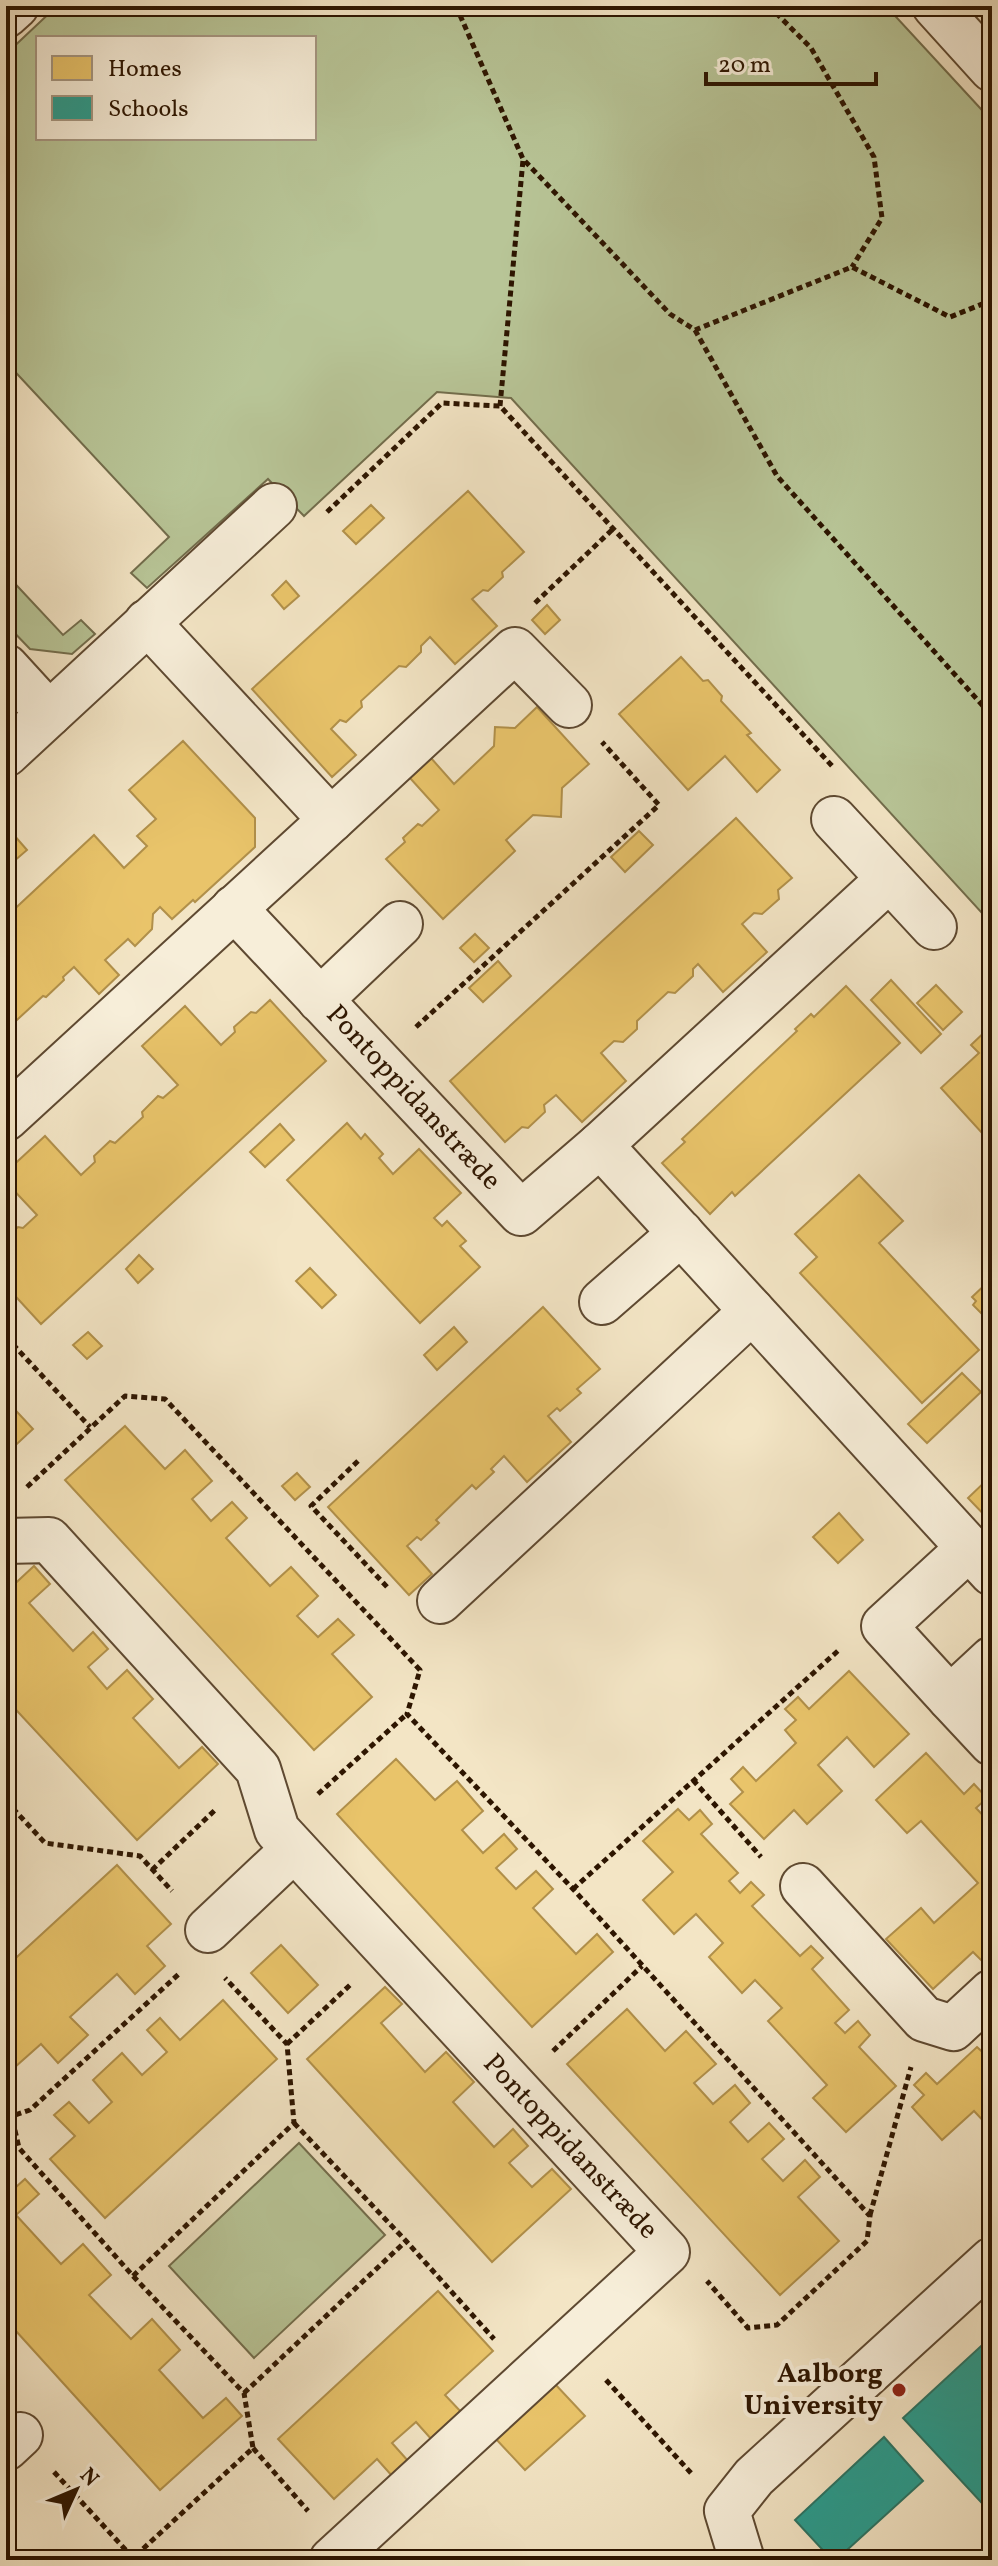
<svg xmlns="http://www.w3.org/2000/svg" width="998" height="2566" viewBox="0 0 998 2566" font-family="Vollkorn,serif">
<rect width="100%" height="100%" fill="#f3e5c5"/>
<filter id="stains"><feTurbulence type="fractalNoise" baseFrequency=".0025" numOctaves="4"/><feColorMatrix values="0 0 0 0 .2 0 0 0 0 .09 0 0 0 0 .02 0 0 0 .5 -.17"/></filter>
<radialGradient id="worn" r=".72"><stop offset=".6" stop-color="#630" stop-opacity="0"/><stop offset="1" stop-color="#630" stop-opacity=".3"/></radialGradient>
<g fill="#b8c597" stroke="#726d4c" stroke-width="2" fill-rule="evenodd">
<path d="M57,6h829l106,115v803l-481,-526 -74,-6 -133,124 -36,-37 -121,109 -16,-15 38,-36 -163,-175v-308zM38,38h276v100h-276z"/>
<polygon points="6,574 63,635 81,620 95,634 72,654 30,649 6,624"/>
<polygon points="299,2143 385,2235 254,2358 169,2266"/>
</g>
<g fill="#e9c46a" stroke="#b1904a" stroke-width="2">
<polygon points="468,491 524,552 502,572 503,577 488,591 483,590 472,599 497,626 455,664 430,637 421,646 421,652 406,667 399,666 361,701 362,707 346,722 340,720 331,729 356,755 332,777 252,689"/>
<polygon points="371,505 384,518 356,544 343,531"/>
<polygon points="286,581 299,596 284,609 272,595"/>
<polygon points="547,605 560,620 545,634 532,620"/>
<polygon points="681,657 703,681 708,680 722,696 721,701 751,733 747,735 780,770 757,792 725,756 688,790 619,714"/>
<polygon points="537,707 589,764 562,788 561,817 533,815 506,840 515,851 443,919 386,859 405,842 403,838 418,824 422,826 439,810 410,778 431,758 454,784 494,746 495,727 515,728"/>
<polygon points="183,741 255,818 255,847 195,902 193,900 172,919 160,907 153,914 152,929 135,946 128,939 105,960 119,975 99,994 74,967 63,977 64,980 46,997 43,996 6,1030 6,917 94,835 124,868 147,846 137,836 156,819 129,790"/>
<polygon points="736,818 792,878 778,890 779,899 762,914 754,913 742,924 767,952 723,992 698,964 693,969 693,976 675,993 668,992 637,1021 637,1029 623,1042 614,1041 601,1053 626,1081 582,1122 556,1095 544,1105 545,1112 528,1128 522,1127 505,1142 450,1081"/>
<polygon points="639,831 653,845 625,872 611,857"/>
<polygon points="13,834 27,850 6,868 6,841"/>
<polygon points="475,934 489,948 474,962 460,948"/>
<polygon points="498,961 511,976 483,1002 469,988"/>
<polygon points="891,980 941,1034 921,1053 871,1000"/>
<polygon points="936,985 962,1012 943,1030 917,1003"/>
<polygon points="846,986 900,1043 735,1196 732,1192 710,1214 662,1163 685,1142 682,1139 797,1031 795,1029 811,1014 814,1017"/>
<polygon points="270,1000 326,1061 41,1324 6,1286 6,1238 18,1227 23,1228 37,1215 6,1182 6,1172 45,1136 81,1175 95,1162 94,1156 110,1141 115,1143 143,1117 142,1112 158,1096 163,1098 178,1085 142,1046 185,1006 221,1045 235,1032 234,1027 251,1012 256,1013"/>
<polygon points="991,1026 992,1027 992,1144 941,1088 979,1053 971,1045"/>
<polygon points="347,1123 361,1139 365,1134 383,1154 379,1158 393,1174 419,1149 461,1193 434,1218 442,1226 447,1221 466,1241 460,1246 480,1267 420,1323 287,1180"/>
<polygon points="280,1124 294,1140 265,1167 250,1152"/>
<polygon points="859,1175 903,1221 879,1243 979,1350 922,1403 800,1273 817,1257 795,1234"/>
<polygon points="139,1255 153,1269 138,1283 126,1269"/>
<polygon points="310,1268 336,1295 322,1308 296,1281"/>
<polygon points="988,1282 992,1286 992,1320 990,1322 973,1305 976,1301 972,1297"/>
<polygon points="543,1307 600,1369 577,1389 581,1393 560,1411 557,1408 548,1416 571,1442 527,1482 504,1456 491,1469 494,1472 476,1489 472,1485 436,1520 439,1523 421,1540 417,1537 407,1546 432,1574 409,1595 328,1507"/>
<polygon points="454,1327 467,1342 437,1370 424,1355"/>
<polygon points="88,1332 102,1346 87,1359 73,1345"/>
<polygon points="962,1373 981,1392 927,1443 908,1424"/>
<polygon points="6,1400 33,1429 6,1454"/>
<polygon points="125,1426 165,1469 185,1450 212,1481 192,1499 211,1521 232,1502 247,1518 226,1538 270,1586 291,1567 318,1596 297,1616 318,1637 338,1619 354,1635 332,1654 372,1697 314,1750 65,1480"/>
<polygon points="297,1473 310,1487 295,1500 282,1486"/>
<polygon points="992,1475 992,1523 968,1498"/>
<polygon points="839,1513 863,1540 838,1563 813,1537"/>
<polygon points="34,1566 50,1584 29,1603 73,1651 93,1632 108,1649 88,1667 107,1689 127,1670 153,1699 133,1718 179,1768 202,1747 218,1764 137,1840 6,1699 6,1592"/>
<polygon points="849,1671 909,1734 874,1767 847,1737 818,1765 842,1791 807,1824 794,1810 764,1839 730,1804 743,1792 731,1779 743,1767 756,1781 796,1743 785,1730 796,1720 785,1709 798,1697 809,1709"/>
<polygon points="926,1753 964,1794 974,1784 987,1798 976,1808 992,1825 992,1934 987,1939 992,1944 992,1954 983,1962 973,1952 933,1989 886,1939 921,1908 934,1923 978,1883 921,1821 907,1833 876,1800"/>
<polygon points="396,1759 435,1800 457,1781 483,1811 462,1830 483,1853 504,1834 517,1849 496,1868 516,1889 536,1871 553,1889 533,1908 576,1954 597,1934 613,1952 532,2027 337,1814"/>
<polygon points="678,1809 689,1820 700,1810 712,1824 701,1834 738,1873 729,1881 740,1893 751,1882 764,1895 752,1906 800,1956 811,1946 823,1958 812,1969 849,2010 835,2023 845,2033 858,2021 870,2035 859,2047 896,2086 846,2132 813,2098 827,2085 768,2021 782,2008 755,1980 742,1993 709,1957 723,1943 696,1914 674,1934 643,1900 673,1872 643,1841"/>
<polygon points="117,1865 171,1924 147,1946 165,1966 135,1994 117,1974 70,2017 88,2035 58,2063 41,2044 15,2067 6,2056 6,1967"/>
<polygon points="281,1945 318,1985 288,2013 251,1973"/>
<polygon points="385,1987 402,2004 381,2023 425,2072 446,2052 474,2082 453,2102 494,2147 513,2129 528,2146 509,2163 532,2187 552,2169 571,2189 492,2262 307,2059"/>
<polygon points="223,2000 277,2059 105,2218 50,2159 75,2136 54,2115 69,2102 89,2123 112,2102 93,2080 122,2053 142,2075 167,2052 147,2030 160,2018 180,2040"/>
<polygon points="627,2009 665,2051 686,2031 716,2064 694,2083 713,2104 735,2085 750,2103 730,2122 748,2142 769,2123 784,2139 762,2159 783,2181 805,2160 820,2177 798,2197 839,2241 780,2295 567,2064"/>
<polygon points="977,2047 990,2059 992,2057 992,2124 989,2127 974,2111 942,2140 912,2107 924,2095 914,2085 926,2073 937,2084"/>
<polygon points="25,2179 39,2194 16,2215 61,2264 83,2244 111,2275 89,2295 131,2339 152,2319 180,2350 159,2370 203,2418 226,2398 242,2416 160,2490 6,2320 6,2196"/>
<polygon points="438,2291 493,2351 445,2395 463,2414 433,2441 416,2422 392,2443 409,2462 393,2477 377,2459 334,2499 278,2439"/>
<polygon points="555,2384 585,2416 525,2470 495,2438"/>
</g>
<g fill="#2a9d8f" stroke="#2b7464" stroke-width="2">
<polygon points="992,2336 992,2514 903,2418"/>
<polygon points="884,2437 923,2481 836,2560 832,2560 795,2520"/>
</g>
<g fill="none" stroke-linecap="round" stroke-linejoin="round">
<defs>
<g id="minor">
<polyline points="935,6 992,69"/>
<polyline points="6,15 16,6"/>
<polyline points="6,667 49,714"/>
<polyline points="6,754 274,506"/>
<polyline points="834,819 934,927"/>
<polyline points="331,820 515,650 569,705"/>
<polyline points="234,908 521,1213 600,1145 889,879"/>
<polyline points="320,1000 400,924"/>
<polyline points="6,1118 331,820 147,622"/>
<polyline points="600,1145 992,1573"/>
<polyline points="602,1302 681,1233"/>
<polyline points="6,1541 49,1540 258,1769 277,1830 667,2252 332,2560"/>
<polyline points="969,1548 884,1626 950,1698 992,1659"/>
<polyline points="440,1601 752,1311"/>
<polyline points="950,1698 992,1743"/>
<polyline points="803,1886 924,2019 953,2028 992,1992"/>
<polyline points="208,1930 294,1849"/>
<polyline points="6,2448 20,2435"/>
<polyline points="742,2560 727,2511 754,2477 992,2260"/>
</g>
</defs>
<use href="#minor" stroke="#5e4931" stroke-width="48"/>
<g stroke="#2d1500" stroke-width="5" stroke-dasharray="6 4" stroke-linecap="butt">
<polyline points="456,6 523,159 670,314 695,330 852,267 950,317 992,300"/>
<polyline points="769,6 811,48 874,157 882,218 852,267"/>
<polyline points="695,330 777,476 992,716"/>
<polyline points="500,406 523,160"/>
<polyline points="327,512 442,403 500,406 834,768"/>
<polyline points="535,603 613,529"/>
<polyline points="416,1027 659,805 602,742"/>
<polyline points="6,1337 90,1427"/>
<polyline points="358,1461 311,1506 389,1589"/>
<polyline points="27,1487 125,1396 165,1399 420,1670 407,1714 573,1889 870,2216 867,2241 777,2325 748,2328 707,2281"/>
<polyline points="693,1780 761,1857"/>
<polyline points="318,1794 407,1714"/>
<polyline points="6,1801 45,1843 140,1856 172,1891"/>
<polyline points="152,1870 215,1810"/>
<polyline points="573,1889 840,1649"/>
<polyline points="287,2044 350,1985"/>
<polyline points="553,2051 642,1966"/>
<polyline points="6,2091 19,2148 133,2276 244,2393 253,2448 133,2558"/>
<polyline points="6,2118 30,2110 181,1972"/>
<polyline points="294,2123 406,2241 494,2339"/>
<polyline points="870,2215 911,2067"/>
<polyline points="133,2276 294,2123 287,2044 225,1978"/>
<polyline points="606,2380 691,2473"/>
<polyline points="244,2393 406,2241"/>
<polyline points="253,2448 308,2511"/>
<polyline points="54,2472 134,2559"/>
</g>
<use href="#minor" stroke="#f7eed9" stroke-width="44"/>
</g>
<circle fill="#8f2418" stroke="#f7eed9" stroke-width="3" cx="899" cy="2390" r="8"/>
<g text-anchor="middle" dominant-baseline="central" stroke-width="8" stroke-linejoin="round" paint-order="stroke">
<g font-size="28" fill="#2d1500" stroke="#f7eed9">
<text transform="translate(413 1098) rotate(47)">Pontoppidanstræde</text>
<text transform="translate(570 2147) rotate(47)">Pontoppidanstræde</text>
</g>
<g font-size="28" font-weight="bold" fill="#2d1500" stroke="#f7eed9" text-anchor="end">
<text x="883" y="2374">Aalborg<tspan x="883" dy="32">University</tspan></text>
</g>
</g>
<rect width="998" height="2566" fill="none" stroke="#f3e5c5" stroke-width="32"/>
<rect x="8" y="8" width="982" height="2550" fill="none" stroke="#2d1500" stroke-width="4"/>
<rect x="16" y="16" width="966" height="2534" fill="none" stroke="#2d1500" stroke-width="2"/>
<rect x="36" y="36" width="280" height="104" fill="#f7eed9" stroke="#a69782" stroke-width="2"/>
<rect x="52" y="56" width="40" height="24" fill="#e9c46a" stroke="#a69782" stroke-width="2"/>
<text x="108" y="76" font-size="24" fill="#2d1500">Homes</text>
<rect x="52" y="96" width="40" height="24" fill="#2a9d8f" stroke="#a69782" stroke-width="2"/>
<text x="108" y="116" font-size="24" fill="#2d1500">Schools</text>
<g transform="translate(76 2490) rotate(46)" stroke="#f7eed9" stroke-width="6" paint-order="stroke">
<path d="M0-6L14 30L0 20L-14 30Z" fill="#2d1500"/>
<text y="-12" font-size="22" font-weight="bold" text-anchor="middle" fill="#2d1500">N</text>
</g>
<path d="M706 72v12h170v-12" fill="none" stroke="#2d1500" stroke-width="4"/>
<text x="718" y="72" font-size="24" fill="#2d1500" stroke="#f7eed9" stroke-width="6" paint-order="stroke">20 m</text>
<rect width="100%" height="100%" filter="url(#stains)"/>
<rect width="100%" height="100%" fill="url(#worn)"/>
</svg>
